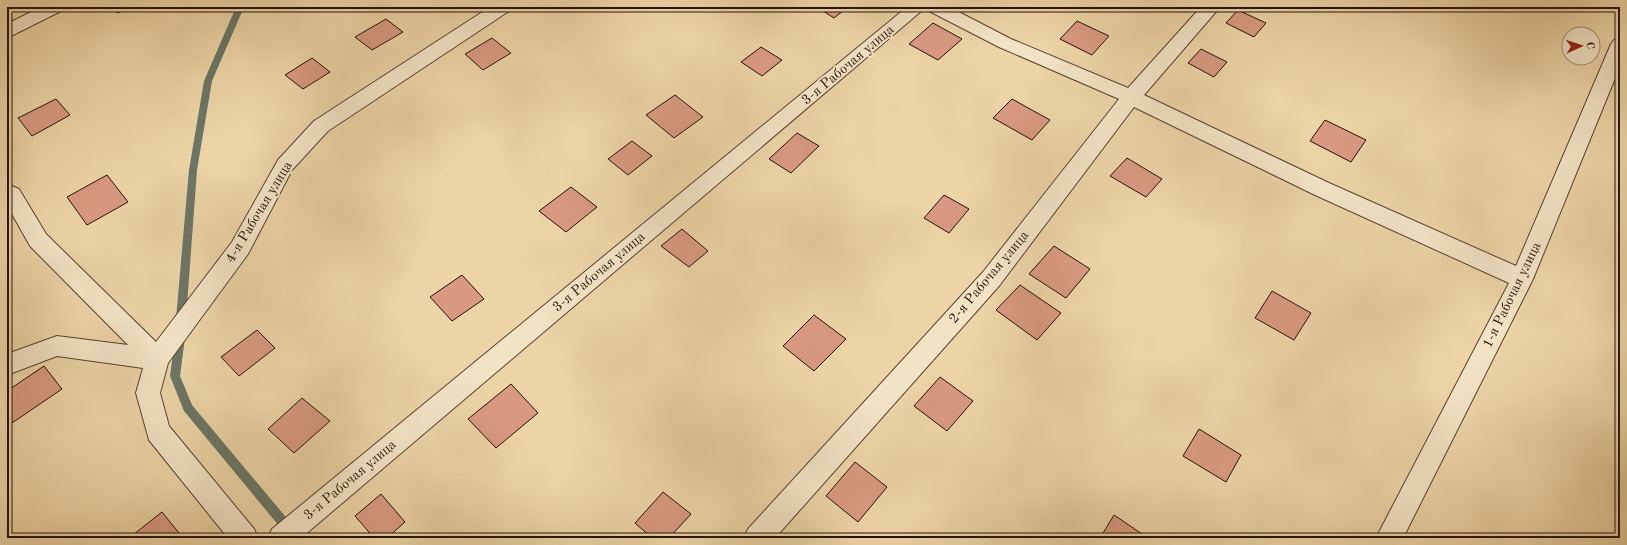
<svg xmlns="http://www.w3.org/2000/svg" width="1627" height="545" viewBox="0 0 1627 545" font-family="'Old Standard TT',serif">
<rect width="100%" height="100%" fill="#ecd4a6"/>
<filter id="stains"><feTurbulence type="fractalNoise" baseFrequency=".005" numOctaves="4"/><feColorMatrix values="0 0 0 0 .2 0 0 0 0 .09 0 0 0 0 .02 0 0 0 .5 -.17"/></filter>
<radialGradient id="worn" r=".72"><stop offset=".6" stop-color="#630" stop-opacity="0"/><stop offset="1" stop-color="#630" stop-opacity=".3"/></radialGradient>
<g fill="none" stroke-linecap="round" stroke-linejoin="round">
<g fill="#6b7667" fill-rule="evenodd">
<polygon points="236,7 244,7 212,81 197,170 186,319 184,322 181,323 178,322 176,319 189,170 204,81"/>
<polygon points="180,334 183,335 185,338 180,376 192,405 300,534 301,538 289,538 184,411 170,376 175,338 177,335"/>
</g>
</g>
<g fill="#d89980" stroke="#251208">
<polygon points="110,7 128,7 118,13"/>
<polygon points="817,7 848,7 834,18"/>
<polygon points="1238,10 1266,23 1254,37 1226,23"/>
<polygon points="386,19 403,32 372,50 355,37"/>
<polygon points="1077,21 1109,36 1092,55 1060,39"/>
<polygon points="933,23 962,39 938,60 909,44"/>
<polygon points="492,38 511,53 483,70 465,54"/>
<polygon points="761,47 782,60 762,76 741,62"/>
<polygon points="1201,49 1227,62 1214,77 1188,63"/>
<polygon points="312,58 330,72 303,89 285,75"/>
<polygon points="675,95 703,117 674,138 646,115"/>
<polygon points="56,99 70,115 32,136 18,118"/>
<polygon points="1012,99 1050,120 1032,140 993,118"/>
<polygon points="1325,120 1366,140 1351,162 1310,141"/>
<polygon points="797,133 819,146 791,173 769,159"/>
<polygon points="632,141 652,156 628,175 608,159"/>
<polygon points="1127,158 1162,179 1146,197 1110,176"/>
<polygon points="107,175 128,202 87,225 67,197"/>
<polygon points="571,187 597,207 566,232 539,211"/>
<polygon points="944,195 969,209 949,233 924,218"/>
<polygon points="682,229 708,251 689,267 661,246"/>
<polygon points="1054,246 1090,269 1066,298 1029,274"/>
<polygon points="462,275 484,299 452,321 430,297"/>
<polygon points="1020,285 1061,313 1037,340 996,310"/>
<polygon points="1272,291 1311,313 1294,340 1255,318"/>
<polygon points="814,315 846,339 814,371 783,346"/>
<polygon points="257,330 275,348 239,376 221,357"/>
<polygon points="44,366 62,389 9,425 7,422 7,391"/>
<polygon points="940,377 973,401 947,431 914,406"/>
<polygon points="511,384 538,413 496,448 468,419"/>
<polygon points="302,398 330,421 294,453 268,429"/>
<polygon points="1199,429 1241,455 1226,482 1183,456"/>
<polygon points="855,462 887,487 858,522 826,496"/>
<polygon points="663,492 691,514 669,538 652,538 635,523"/>
<polygon points="381,494 405,522 387,538 374,538 355,516"/>
<polygon points="162,512 183,538 129,538"/>
<polygon points="1114,515 1148,538 1100,538"/>
</g>
<g fill="none" stroke-linecap="round" stroke-linejoin="round">
<defs>
<g id="minor">
<polygon points="41,7 64,7 61,11 7,38 7,24"/>
<polygon points="490,7 512,7 509,11 328,131 292,170 248,254 168,363 160,393 169,426 254,529 258,538 228,538 149,440 136,393 143,368 57,356 7,375 7,354 57,336 128,345 30,246 7,205 7,184 19,189 46,234 156,342 232,242 278,160 314,121"/>
<polygon points="907,7 949,7 1011,39 1128,88 1201,7 1220,7 1144,95 1329,183 1516,266 1611,44 1614,40 1620,38 1620,66 1533,279 1403,538 1376,538 1509,283 1315,195 1134,107 999,286 775,538 744,538 748,529 983,272 1119,99 999,47 929,11 926,7 301,538 268,538 272,529"/>
</g>
</defs>
<use href="#minor" stroke="#574230" stroke-width="2"/>
<use href="#minor" fill="#f3e3c5" fill-rule="evenodd"/>
</g>
<g text-anchor="middle" dominant-baseline="central" stroke-width="4" stroke-linejoin="round" paint-order="stroke">
<g font-size="14" fill="#251208" stroke="#f3e3c5">
<text transform="translate(848 65) rotate(-40)">3-я Рабочая улица</text>
<text transform="translate(259 212) rotate(-59)">4-я Рабочая улица</text>
<text transform="translate(599 272) rotate(-40)">3-я Рабочая улица</text>
<text transform="translate(989 277) rotate(-50)">2-я Рабочая улица</text>
<text transform="translate(1512 295) rotate(-64)">1-я Рабочая улица</text>
<text transform="translate(350 480) rotate(-40)">3-я Рабочая улица</text>
</g>
</g>
<rect width="1627" height="545" fill="none" stroke="#ecd4a6" stroke-width="24"/>
<rect x="8" y="8" width="1611" height="529" fill="none" stroke="#251208" stroke-width="2"/>
<rect x="12" y="12" width="1603" height="521" fill="none" stroke="#251208"/>
<g transform="translate(1581 46) rotate(87)"><circle r="19" fill="#f3e3c5" stroke="#a18f79"/>
<path d="M0-3L7 15L0 10L-7 15Z" fill="#8f2418"/>
<text y="-6" font-size="11" font-weight="bold" text-anchor="middle" fill="#251208">С</text>
</g>
<rect width="100%" height="100%" filter="url(#stains)"/>
<rect width="100%" height="100%" fill="url(#worn)"/>
</svg>
